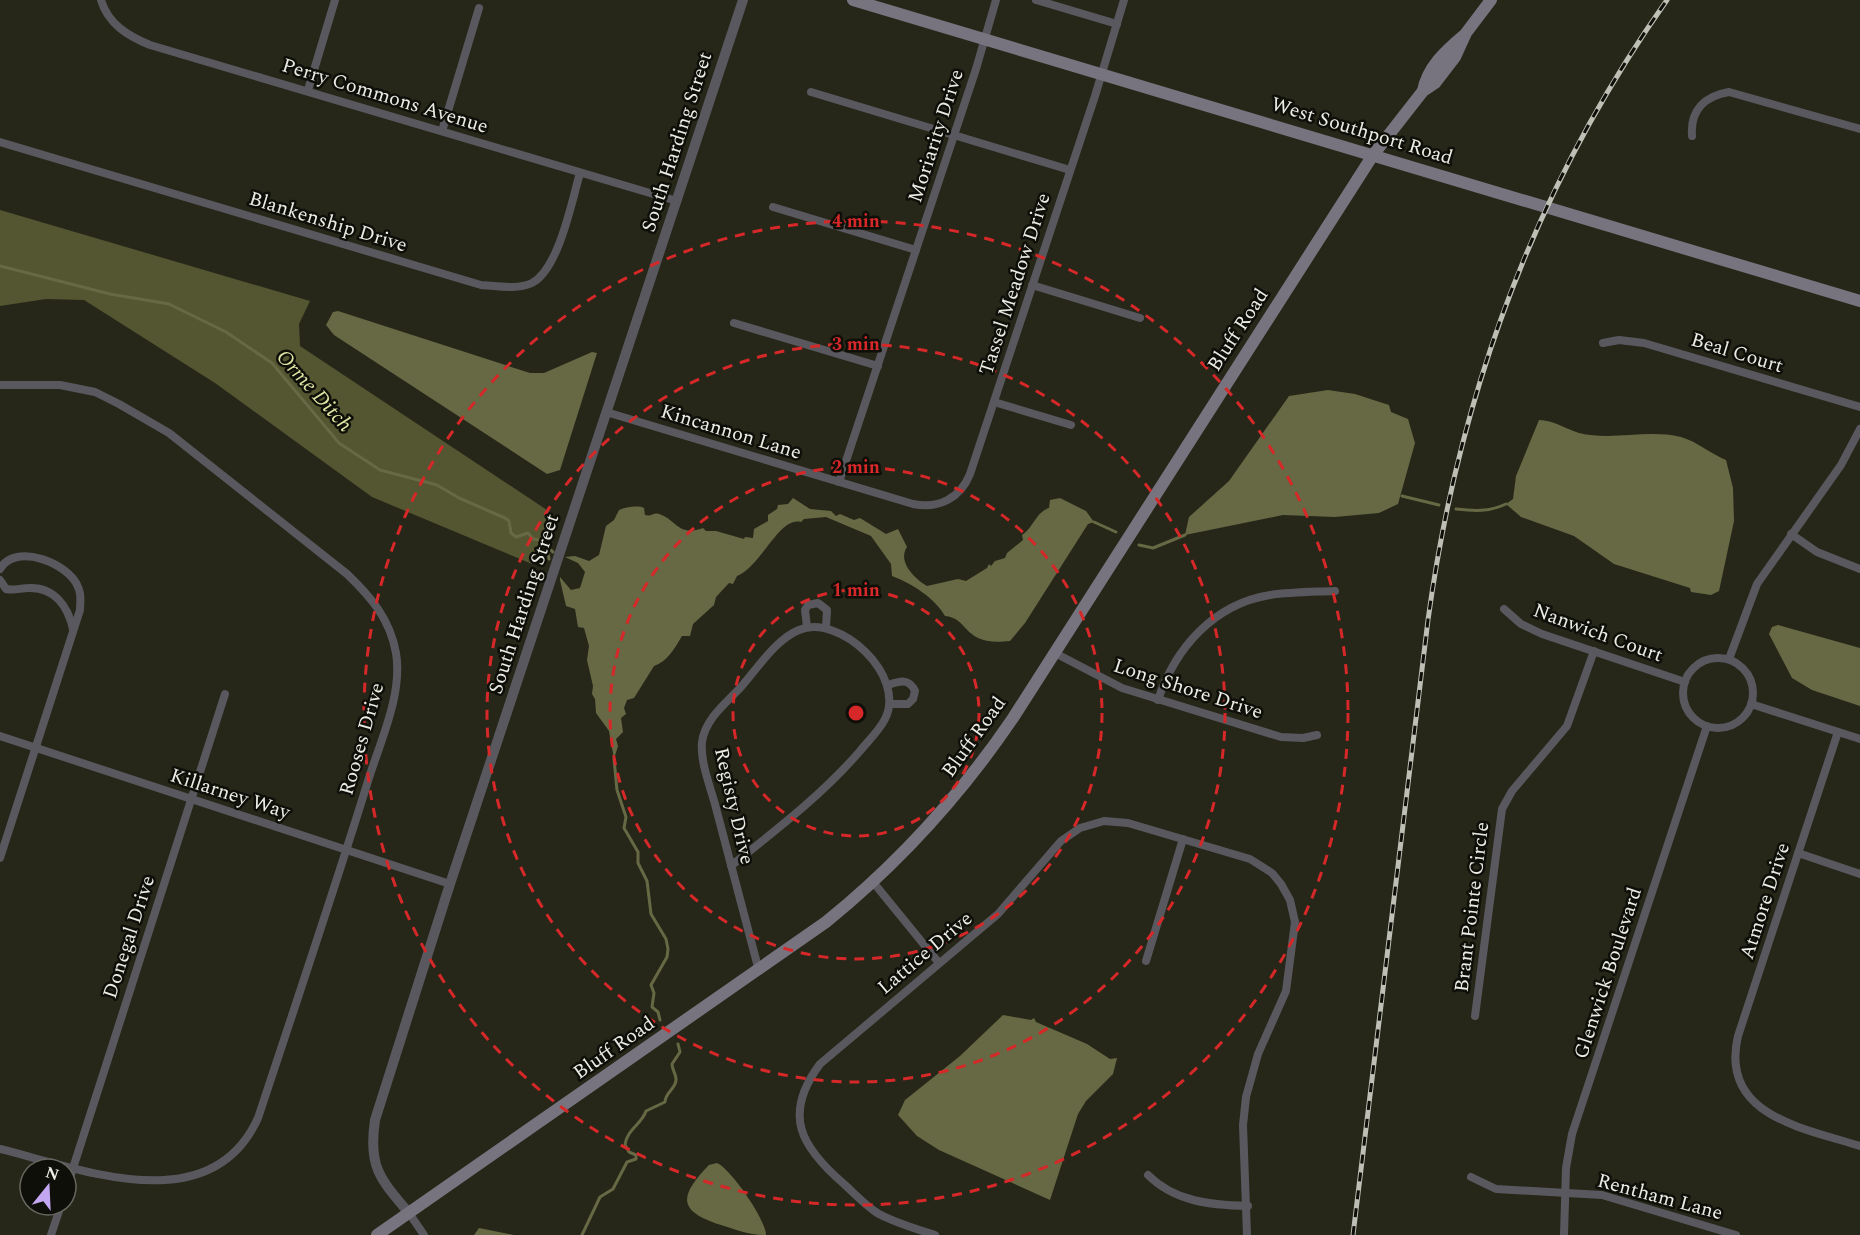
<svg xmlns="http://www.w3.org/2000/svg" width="1860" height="1235" viewBox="0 0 1860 1235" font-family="Spectral,serif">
<rect width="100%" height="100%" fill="#262719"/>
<polygon fill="#535631" points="0,210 310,301 299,324 300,346 553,514 532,564 372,497 215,383 84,300 46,299 0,306"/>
<g fill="#666944">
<polygon points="338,311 530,373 544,373 592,352 597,353 560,470 547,474 334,335 326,325 333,312"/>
<polygon points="1328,390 1355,394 1389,405 1391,412 1408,419 1415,443 1398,504 1379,513 1335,517 1283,515 1185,535 1189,517 1229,481 1289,396"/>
<path d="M1539,420c14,0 27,9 40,13 33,8 68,-4 102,4 17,5 30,17 45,23l7,28 1,33 -15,70 -8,4 -20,-3 -1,-4 -76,-24 -40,-28 -53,-19 -15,-13 7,-5 3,-23z"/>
<path d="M793,498l17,11 21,2 5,5 4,-2 14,6 6,-2 26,16 12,-5 9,18c-10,15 8,32 20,39l31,-7 8,2 21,-13 2,-4 2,2 4,-5 10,-3 2,-5 16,-13 -1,-5c11,-7 14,-23 27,-27l1,-8 10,-2 26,13 8,11 -6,2 -63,99 -15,18c-48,6 -40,-23 -65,-25 -10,-18 -34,-33 -53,-40l-1,-12 -20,-28 -45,-19 -22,2 -3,3c-22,-6 -40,45 -64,54l-4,8 -4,-1 -13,14 -2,8 -21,19 -3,12h-8c-7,12 -15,26 -28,30l-20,32 -7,2 -3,8 2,6 -5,4 2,14 -7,7 2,7 -4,13 -5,-28 -13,-18 -1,-14 -3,-5 1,-8 -6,-26 2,-14 -5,-18 -6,-1 -3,-18 -9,-3 -6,-26v-3l11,13 9,-2 5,-16 -7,-9 -13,-6 10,-1 14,5 10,-6 7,-29 8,-6 5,-10c7,-3 19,-5 25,-2l1,7c7,2 8,-3 14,-1 18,6 19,23 44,14l3,3h10l28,8 1,-2 8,1 1,-9 14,-8v-6l9,-6 1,-4 10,-1z"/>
<polygon points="1778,625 1860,648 1860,706 1812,690 1792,678 1769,634 1772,627"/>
<polygon points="1003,1015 1031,1020 1034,1018 1036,1022 1087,1044 1110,1059 1117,1058 1113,1074 1086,1101 1078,1114 1050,1200 939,1150 917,1136 898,1115 905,1100 960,1056"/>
<path d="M717,1163c14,6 49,57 49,72 -17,0 -29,-5 -45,-10 -43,-14 -43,-28 -12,-60z"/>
<polygon points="479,1228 514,1235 474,1235"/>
</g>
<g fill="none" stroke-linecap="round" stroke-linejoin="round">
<g stroke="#666944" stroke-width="3">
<polyline points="0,266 110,294 169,304 226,332 272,363 339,443 380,470 437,485 459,498 505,518 509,521 511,533 516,537 528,533 533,539 539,540 553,552"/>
<polyline points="1402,496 1439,505"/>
<path d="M1456,509c18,2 33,3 50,-5"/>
<polyline points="1094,522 1116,532"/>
<polyline points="1139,545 1153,548 1185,535"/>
<polyline points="547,546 549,559"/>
<polyline points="614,759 617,790 626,817 624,828 638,852 638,863 647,881 651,914 666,939 668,949 667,957 651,985 654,993 652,1007 658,1012 660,1020"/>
<path d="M582,1235l18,-38 13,-8 14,-27 9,-3v-4l-7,-3 -4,-7c2,-16 17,-21 21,-34l19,-9c0,-10 12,-14 11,-23 0,-5 -4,-9 -4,-15l8,-12 -2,-8"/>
</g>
<g stroke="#5a585f" stroke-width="8">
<path d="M101,0c7,24 27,36 49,45l527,156"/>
<polyline points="1036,0 1117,24"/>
<polyline points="308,90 335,0"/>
<polyline points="811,92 1070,170"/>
<polyline points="442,131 479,8"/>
<path d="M1692,136c-2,-26 13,-40 37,-44l131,37"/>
<path d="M0,142l481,143c16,1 36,5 51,-2 27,-14 40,-83 48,-110"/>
<polyline points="773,207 916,250"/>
<polyline points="1032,285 1140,318"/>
<polyline points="734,323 878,366"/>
<polyline points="1603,343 1619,340 1644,343 1860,407"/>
<path d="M0,385h60l35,7 24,12 50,29 178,141c24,23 43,45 49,79 7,41 -16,89 -28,128 -35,113 -73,225 -110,337 -47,104 -176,51 -258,31"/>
<polyline points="994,402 1071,425"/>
<path d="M606,412l307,92c25,5 47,-5 57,-30l125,-378 29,-96"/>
<polyline points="839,482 976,69 996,0"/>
<polyline points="1791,534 1817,552 1860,569"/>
<path d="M0,569c15,-27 69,-6 78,18 4,8 2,15 2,23l-80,248"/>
<path d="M0,580l6,9c9,2 14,-1 23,-1 26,-1 39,19 44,41"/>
<polyline points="1504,609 1521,624 1542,634 1685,682"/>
<polyline points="807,627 805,610 808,605 818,603 827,610 826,627"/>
<polyline points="1055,653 1122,688 1281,737 1303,738 1317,735"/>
<circle cx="1718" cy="693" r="35"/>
<polyline points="1729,659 1757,584 1841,465 1860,429"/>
<path d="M888,685c12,-4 21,-7 27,6l-2,8 -5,5h-18"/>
<path d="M1158,700c17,-52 56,-96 112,-105 21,-3 43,-3 65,-4"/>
<polyline points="1751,704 1860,739"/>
<path d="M1838,732l-100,304c-19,80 66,92 122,110"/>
<polyline points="0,736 450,884"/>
<polyline points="1798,853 1860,874"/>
<path d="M731,866c45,-36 91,-71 129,-115 8,-10 19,-20 25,-32 22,-43 -45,-106 -86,-89 -23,9 -42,39 -58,57 -15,16 -36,32 -39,55 -2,21 9,46 14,66 14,54 29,109 43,163"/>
<polyline points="873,882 939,963"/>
<polyline points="1146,961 1183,839"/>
<polyline points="1475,1016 1502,809 1512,791 1567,726 1594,651"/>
<path d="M1148,1175c27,27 63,30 100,31"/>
<polyline points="1471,1177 1496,1189 1602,1195 1736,1235"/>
<polyline points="66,1190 225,694"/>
<polyline points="409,1213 424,1235"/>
<polyline points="51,1235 61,1205"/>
<path d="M935,1235c-19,-6 -39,-12 -56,-21 -12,-7 -24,-20 -35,-30 -43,-37 -62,-69 -24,-120l178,-150 63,-73 19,-13 24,-7 24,2 122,36 22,14 9,11 9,16 5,22 -9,69 -28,63 -12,43 -3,28 4,110"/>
<polyline points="1564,1235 1566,1168 1572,1134 1707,726"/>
</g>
<path stroke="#5a585f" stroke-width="10" d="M409,1213c-29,-34 -41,-46 -34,-93l75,-236 293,-884"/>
<g stroke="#78747f" stroke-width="12">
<polyline points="853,0 1860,301"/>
<path d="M1423,91c4,-23 22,-40 40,-55"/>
<path d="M377,1235l449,-313c73,-59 134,-126 187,-204l360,-563 50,-64 12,-8 20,-26 11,-24 25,-33"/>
</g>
<defs>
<path id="rail" d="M1353,1235l75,-615c31,-227 107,-433 239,-620"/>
</defs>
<use href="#rail" stroke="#bebfb5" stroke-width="5"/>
<use href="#rail" stroke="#0f0f09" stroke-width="3" stroke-dasharray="9" stroke-linecap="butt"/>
</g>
<g fill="none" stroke="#d62828" stroke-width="3" stroke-dasharray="10 8">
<circle cx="856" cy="713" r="123"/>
<circle cx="856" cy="713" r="246"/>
<circle cx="856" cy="713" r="369"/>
<circle cx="856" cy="713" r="492"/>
</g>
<g text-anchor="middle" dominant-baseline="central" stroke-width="5" stroke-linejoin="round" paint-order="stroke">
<g font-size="20" fill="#ebece3" stroke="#0f0f09">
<text transform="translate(385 96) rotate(17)">Perry Commons Avenue</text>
<text transform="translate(1362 131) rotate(17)">West Southport Road</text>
<text transform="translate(936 136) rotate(-72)">Moriarity Drive</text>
<text transform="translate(677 142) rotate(-72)">South Harding Street</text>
<text transform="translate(328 222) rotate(17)">Blankenship Drive</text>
<text transform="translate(1015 284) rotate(-72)">Tassel Meadow Drive</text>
<text transform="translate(1238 330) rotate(-57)">Bluff Road</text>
<text transform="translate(1737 353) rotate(17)">Beal Court</text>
<text transform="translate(731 432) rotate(17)">Kincannon Lane</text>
<text transform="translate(524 604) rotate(-72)">South Harding Street</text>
<text transform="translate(1598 633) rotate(20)">Nanwich Court</text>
<text transform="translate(1188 689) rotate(18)">Long Shore Drive</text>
<text transform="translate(974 737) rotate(-54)">Bluff Road</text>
<text transform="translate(362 739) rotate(-74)">Rooses Drive</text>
<text transform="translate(230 794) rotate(18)">Killarney Way</text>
<text transform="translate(734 806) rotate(77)">Registy Drive</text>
<text transform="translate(1765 901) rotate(-72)">Atmore Drive</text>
<text transform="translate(1472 907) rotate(-83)">Brant Pointe Circle</text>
<text transform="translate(129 937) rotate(-72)">Donegal Drive</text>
<text transform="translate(925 953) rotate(-40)">Lattice Drive</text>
<text transform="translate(1608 973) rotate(-72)">Glenwick Boulevard</text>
<text transform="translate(614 1048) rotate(-35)">Bluff Road</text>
<text transform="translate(1660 1197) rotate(15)">Rentham Lane</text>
</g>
<g font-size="21" font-style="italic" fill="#dee4a3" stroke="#0f0f09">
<text transform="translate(314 391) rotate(48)">Orme Ditch</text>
</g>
</g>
<circle cx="856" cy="713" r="9" fill="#d62828" stroke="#0f0f09" stroke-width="3"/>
<g font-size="18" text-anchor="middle" font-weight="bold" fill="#d62828" stroke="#0f0f09" stroke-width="5" stroke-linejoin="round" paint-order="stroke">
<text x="856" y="227">4 min</text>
<text x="856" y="350">3 min</text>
<text x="856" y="473">2 min</text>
<text x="856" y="596">1 min</text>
</g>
<g transform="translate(48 1187) rotate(18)"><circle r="28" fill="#0f0f09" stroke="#676760" stroke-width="1.5"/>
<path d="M0-4.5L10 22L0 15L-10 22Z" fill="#c3a7f2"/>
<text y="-9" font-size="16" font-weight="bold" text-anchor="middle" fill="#ebece3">N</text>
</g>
</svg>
